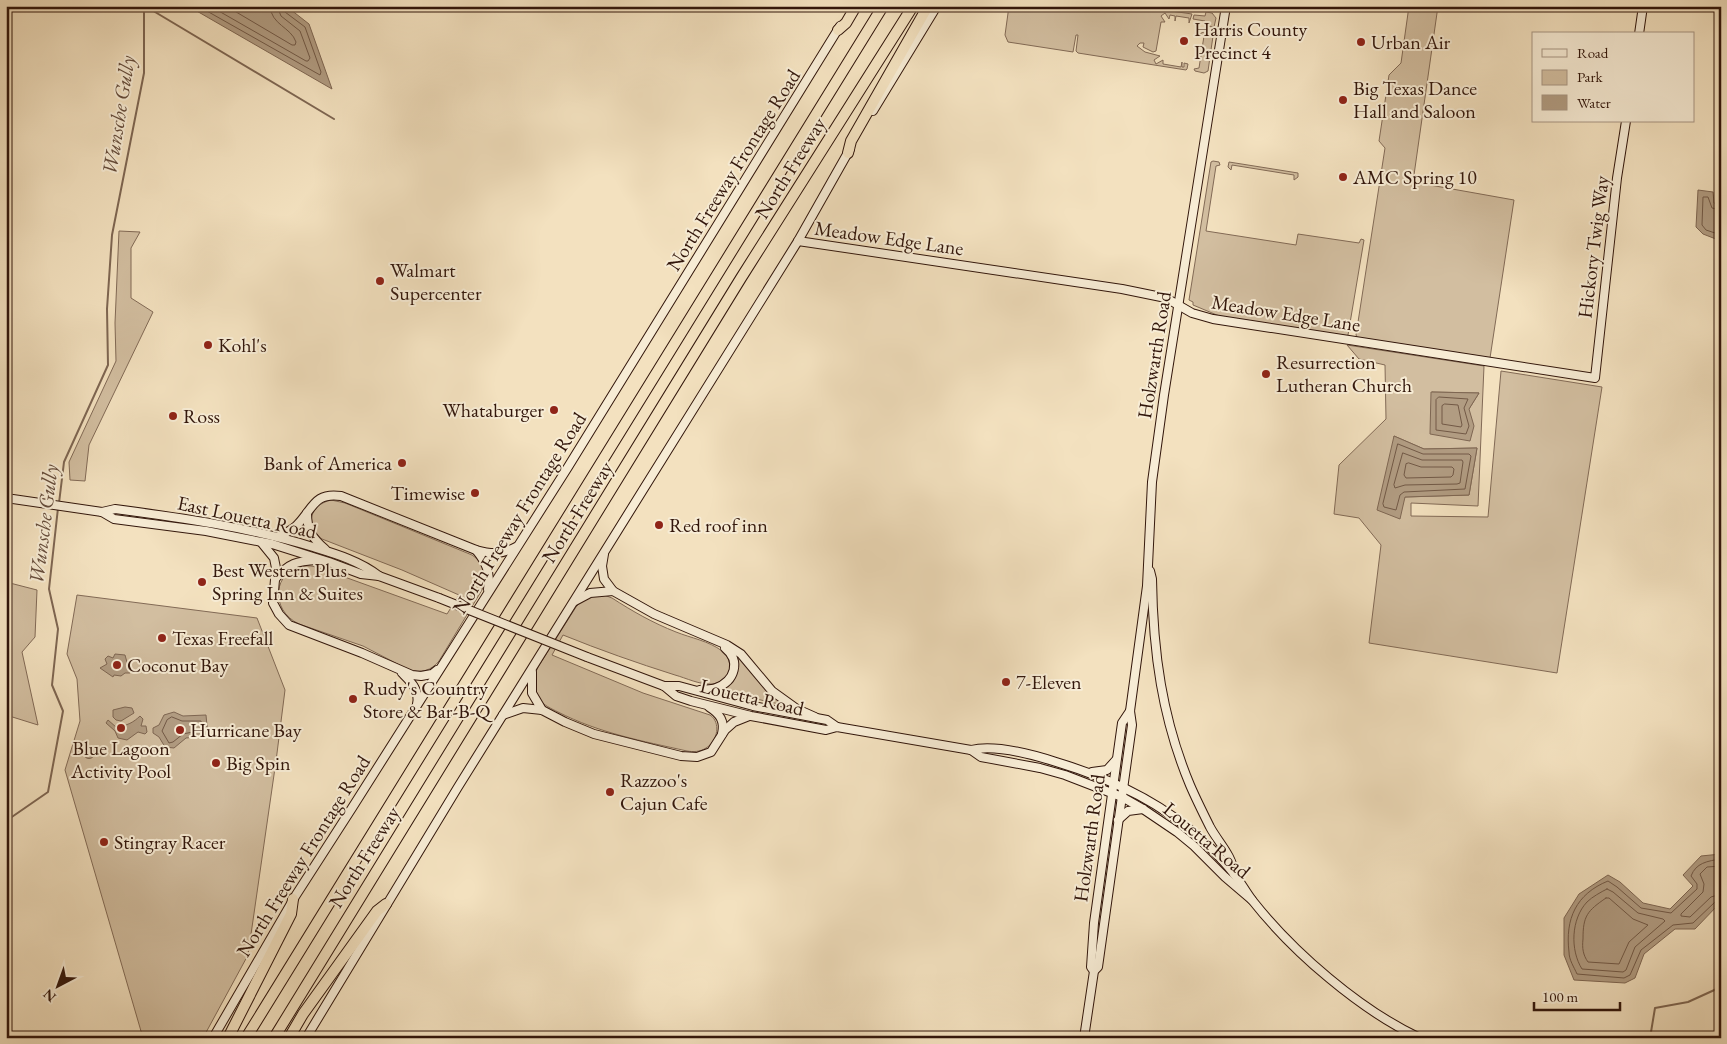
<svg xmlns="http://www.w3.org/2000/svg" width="1727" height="1044" viewBox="0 0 1727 1044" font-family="'EB Garamond',serif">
<rect width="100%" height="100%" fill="#f3e1bf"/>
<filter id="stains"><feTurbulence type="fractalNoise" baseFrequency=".004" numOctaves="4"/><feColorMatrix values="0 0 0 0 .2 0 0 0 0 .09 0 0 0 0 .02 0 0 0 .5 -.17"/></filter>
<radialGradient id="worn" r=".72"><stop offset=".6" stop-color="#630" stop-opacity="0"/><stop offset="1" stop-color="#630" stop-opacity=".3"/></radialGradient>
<g fill="#d2bea0" stroke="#826a56" fill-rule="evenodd">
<polygon points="1009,6 1137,6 1192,14 1189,23 1189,18 1176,16 1175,21 1175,16 1170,15 1169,19 1165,13 1161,16 1165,22 1161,22 1156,51 1153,52 1143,47 1144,43 1140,43 1137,46 1145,52 1160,56 1154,60 1156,64 1163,60 1163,64 1181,67 1182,62 1182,67 1184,67 1184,63 1188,64 1187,69 1186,70 1078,53 1076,51 1078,35 1076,35 1073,52 1008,42 1005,35"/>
<polygon points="1409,6 1438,6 1413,182 1514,200 1490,358 1358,339 1356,335 1385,148 1379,141 1389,75 1401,63"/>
<polygon points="1206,12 1212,13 1216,18 1214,27 1205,26 1205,21 1193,19 1194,15 1205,16"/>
<polygon points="1203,32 1212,34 1213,36 1208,71 1204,73 1195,71 1194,69 1199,68 1204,36 1200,34"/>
<polygon points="1213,161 1219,162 1220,165 1216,166 1206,231 1296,245 1298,234 1359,243 1361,239 1364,240 1348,335 1346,336 1224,318 1193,305 1193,302 1189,300 1211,162"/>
<polygon points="1229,162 1298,173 1298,177 1294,180 1294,175 1232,165 1231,170 1228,167"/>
<polygon points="119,231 140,232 131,248 131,298 153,312 89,445 85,481 70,480 69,462 116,361 115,323"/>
<path d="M1347,345l137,21 -6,140 -67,-3v13l77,1 13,-146 101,16 -45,286 -188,-30 12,-98 -22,-27 -25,-4 5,-49 47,-46 -1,-54 -26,-6zM1432,392l47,1 -10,16zM1394,436l30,13 53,-1 -8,47 -65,2z"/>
<path d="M331,500l14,3 127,52c13,9 16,20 10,35l-43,71c-8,10 -18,12 -30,9l-46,-24 -64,-22c-30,-14 -26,-54 5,-58 8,-1 16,2 24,5l119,43 12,-19 -57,-25 -80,-31c-18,-14 -12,-34 9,-39z"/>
<polygon points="6,582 37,590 35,637 22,652 38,725 6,715"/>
<polygon points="77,595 257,618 285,690 276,761 248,955 203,1038 143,1038 65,770 80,721 77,679 67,654"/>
<path d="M594,595h10l8,3c20,13 41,25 64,34 15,6 33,9 46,19 5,3 8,10 8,16 -1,10 -9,16 -18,17 -12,1 -26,-6 -37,-9 -38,-12 -75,-25 -112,-40l-11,20 91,38 67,22c11,7 8,26 -4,33 -6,4 -13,4 -19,3 -45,-10 -88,-18 -129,-39 -6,-3 -15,-7 -19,-13 -8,-10 -6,-21 -1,-32l38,-60 9,-9z"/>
<path d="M734,653h1l53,53 -68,-15c18,-11 14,-19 14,-38z"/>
</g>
<g fill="#b19c82" stroke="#7e6652">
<polygon points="188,6 286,6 309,24 332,89"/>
<polygon points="1698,190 1713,192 1714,203 1721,205 1721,241 1703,234 1696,227"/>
<polygon points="1431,392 1479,393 1469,409 1474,426 1470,441 1430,434"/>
<polygon points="1394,436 1424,449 1477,448 1469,495 1405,497 1400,519 1377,510"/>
<polygon points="115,654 125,655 130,673 125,673 121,676 114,675 113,677 100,668 107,664 105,659 108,656 113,658"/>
<polygon points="125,707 132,708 134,713 121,721 116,720 113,717 113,710"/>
<polygon points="174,712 183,716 206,715 208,736 186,738 174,748 165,747 159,737 153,733 153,728 159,725 164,715"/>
<path d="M140,716l3,3 -2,7h5l1,6 -2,2 -7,-2 -11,8 -9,-2 -3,-7 -9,-8 2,-3 8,7c11,-1 18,-5 24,-11z"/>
<circle cx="89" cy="753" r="5.5"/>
<polygon points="1721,854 1721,905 1718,905 1695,929 1675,929 1644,954 1635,978 1625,983 1574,980 1564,955 1564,918 1579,894 1608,875 1620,882 1643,903 1670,909 1693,886 1683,875 1701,856"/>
</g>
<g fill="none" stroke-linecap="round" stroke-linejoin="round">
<g stroke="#725946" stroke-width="1">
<polyline points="198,6 320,75 321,72 305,27 285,12 284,6"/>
<polyline points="210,6 306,61 308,61 310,58 300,31 281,16 277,6"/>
<path d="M226,6l66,39h3l1,-3c-5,-15 -25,-17 -26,-36"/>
<polyline points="1721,210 1712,208 1708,197 1703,197 1702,225 1706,230 1721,235"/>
<polygon points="1439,397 1468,399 1464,408 1469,426 1466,434 1436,430 1436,400"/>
<polygon points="1445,404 1458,405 1462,425 1461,427 1442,424 1442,406"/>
<polygon points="1398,444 1423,454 1469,454 1471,456 1465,489 1404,492 1400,495 1396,510 1384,507 1383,504"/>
<polygon points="1403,453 1422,460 1462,460 1463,462 1460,483 1457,484 1405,485 1395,488 1394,485"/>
<polygon points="1409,463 1421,467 1452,467 1454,469 1453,475 1451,477 1406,478 1404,475 1406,464"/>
<polygon points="172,717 182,721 201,721 202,730 183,734 173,742 169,743 162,731 167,720"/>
<path d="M1721,859c-14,2 -25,4 -30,17l6,8v5l-26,24 -30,-5 -24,-21 -9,-6c-32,13 -43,38 -39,71 0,8 5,15 8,22l47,4 6,-3 11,-25 32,-25 20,-2 22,-21 6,-2"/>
<polyline points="1721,866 1707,867 1700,874 1704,884 1703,892 1681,914 1681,916 1690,917 1711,897 1721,894"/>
<path d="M1607,889l6,3 25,21 25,6 2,2 -30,26 -9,23 -3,2 -41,-3c-12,-19 -11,-50 5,-67 5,-5 14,-10 20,-13z"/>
<path d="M1606,898h3l24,21 15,6 -19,17 -10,22 -31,-2c-5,-7 -6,-14 -5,-23 0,-23 4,-28 23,-41z"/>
</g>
<g stroke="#7e6652" stroke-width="2">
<polyline points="145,6 334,119"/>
<polyline points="59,503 64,462 108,365 107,309 112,235 144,73 144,6"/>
<polyline points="6,821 48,792 63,711 52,685 58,629 49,589 58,508"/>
<polyline points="1650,1038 1655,1008 1688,1002 1721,987"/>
</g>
<defs>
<g id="secondary">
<polyline points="1639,34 1643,6"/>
<polyline points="873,111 937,6"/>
<polyline points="798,241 1122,289 1166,298 1192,313 1213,319 1595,378 1617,178 1626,121"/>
<polyline points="6,498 102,512 114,519 206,531 272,544 329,562 361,574 379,576 439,598"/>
<path d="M102,512l13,-3c68,9 132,18 198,38 23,7 47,14 66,29"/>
<path d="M307,513c0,17 5,25 18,36"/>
<path d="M278,537c7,-4 15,-7 20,-13 15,-16 17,-32 43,-28l135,54c15,4 25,5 40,-3"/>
<polyline points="261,542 274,558 276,568 273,603 279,614 289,625 362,653 412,675 421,676 432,674 437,670"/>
<path d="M476,550c10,12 15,23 12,39"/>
<polyline points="604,554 602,566 604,579 613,591 654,614 727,645 741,654 772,691 797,709 815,717"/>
<path d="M1150,571l2,8c1,73 10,139 38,206 6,14 13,28 20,42 8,15 23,29 24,47"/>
<path d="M275,579c14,-16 22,-18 42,-19"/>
<polyline points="575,601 590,593 613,591"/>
<polyline points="587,657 664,686 676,696 691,701 751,716 826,730 837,727 971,750 981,757 1040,768 1065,775 1122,797 1143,809 1177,832 1194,846 1225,877 1252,900"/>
<polyline points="532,672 532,693 542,710"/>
<path d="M402,673c9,9 18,17 15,31"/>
<polyline points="664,686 679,686 753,706 827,720 837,727"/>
<path d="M700,690c5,-1 11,0 16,-2 19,-7 25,-27 9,-40"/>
<path d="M709,707c11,7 16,14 13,27"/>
<polyline points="503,715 523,708 542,710 565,722 594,734 681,756 697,757 711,752 725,730 734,722 749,716"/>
<path d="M971,750c24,-6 60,4 85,12 53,16 104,39 145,77 12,11 24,23 34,36 6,8 11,17 17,25 41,52 108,110 168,138"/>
<polyline points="1092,772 1107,770 1116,760"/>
<polyline points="1118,820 1128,811 1143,809"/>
<polyline points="1094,971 1091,967 1094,923 1122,723 1130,711"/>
<polyline points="213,1038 296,895 352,808 568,467 840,26"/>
<polyline points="306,1038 458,787 798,241 850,149"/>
<polyline points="1084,1038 1094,971 1098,967 1132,725 1130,711 1147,586 1152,482 1164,395 1226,6"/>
</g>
<g id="highway">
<polyline points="838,30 846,23 856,6"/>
<polyline points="848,153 851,141 928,6"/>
<polyline points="228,1038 291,914 293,899"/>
<polyline points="246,1038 883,6"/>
<polyline points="274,1038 741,278 913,6"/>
<polyline points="289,1038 303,1014 377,911 386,904"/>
</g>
</defs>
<use href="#secondary" stroke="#32160b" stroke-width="10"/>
<use href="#highway" stroke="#32160b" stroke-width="12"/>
<use href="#secondary" stroke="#f7ecd5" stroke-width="8"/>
<use href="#highway" stroke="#f3e1bf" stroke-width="10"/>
<defs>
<polyline id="secondary-bridge" points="439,598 587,657"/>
</defs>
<use href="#secondary-bridge" stroke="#32160b" stroke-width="10" stroke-linecap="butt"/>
<use href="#secondary-bridge" stroke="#f7ecd5" stroke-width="8"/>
</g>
<g fill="#8f2418" stroke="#f7ecd5" stroke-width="2">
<circle cx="1184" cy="41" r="5"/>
<circle cx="1361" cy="42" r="5"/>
<circle cx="1343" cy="100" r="5"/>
<circle cx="1343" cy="177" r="5"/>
<circle cx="380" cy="281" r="5"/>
<circle cx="208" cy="345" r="5"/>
<circle cx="1266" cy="374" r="5"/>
<circle cx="554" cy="410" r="5"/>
<circle cx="173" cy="416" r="5"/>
<circle cx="402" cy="463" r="5"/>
<circle cx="475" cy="493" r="5"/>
<circle cx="659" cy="525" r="5"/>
<circle cx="202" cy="582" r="5"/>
<circle cx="162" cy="638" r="5"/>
<circle cx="117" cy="665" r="5"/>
<circle cx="1006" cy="682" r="5"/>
<circle cx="353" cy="699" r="5"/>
<circle cx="121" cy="728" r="5"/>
<circle cx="180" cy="730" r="5"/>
<circle cx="216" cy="763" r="5"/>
<circle cx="610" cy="792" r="5"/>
<circle cx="104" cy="842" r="5"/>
</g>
<g text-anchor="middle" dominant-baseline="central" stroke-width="4" stroke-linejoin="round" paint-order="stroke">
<g font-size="20" fill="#32160b" stroke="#f7ecd5" text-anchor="start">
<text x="1194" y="29">Harris County<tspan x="1194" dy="23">Precinct 4</tspan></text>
<text x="1371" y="42">Urban Air</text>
<text x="1353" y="88">Big Texas Dance<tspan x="1353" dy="23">Hall and Saloon</tspan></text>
<text x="1353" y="177">AMC Spring 10</text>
<text x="390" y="270">Walmart<tspan x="390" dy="23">Supercenter</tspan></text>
<text x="218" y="345">Kohl's</text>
<text x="1276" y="362">Resurrection<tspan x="1276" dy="23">Lutheran Church</tspan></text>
<text x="544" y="410" text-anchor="end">Whataburger</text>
<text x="183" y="416">Ross</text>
<text x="392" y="463" text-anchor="end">Bank of America</text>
<text x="465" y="493" text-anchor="end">Timewise</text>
<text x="669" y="525">Red roof inn</text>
<text x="212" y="570">Best Western Plus<tspan x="212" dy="23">Spring Inn &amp; Suites</tspan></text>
<text x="172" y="638">Texas Freefall</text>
<text x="127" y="665">Coconut Bay</text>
<text x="1016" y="682">7-Eleven</text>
<text x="363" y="688">Rudy's Country<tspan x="363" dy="23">Store &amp; Bar-B-Q</tspan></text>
<text x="190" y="730">Hurricane Bay</text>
<text x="121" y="748" text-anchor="middle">Blue Lagoon<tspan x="121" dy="23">Activity Pool</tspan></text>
<text x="226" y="763">Big Spin</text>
<text x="620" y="780">Razzoo's<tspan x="620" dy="23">Cajun Cafe</tspan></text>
<text x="114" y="842">Stingray Racer</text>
</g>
<g font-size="20" fill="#32160b" stroke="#f7ecd5">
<text transform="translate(790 168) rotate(-58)">North Freeway</text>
<text transform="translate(733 170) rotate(-58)">North Freeway Frontage Road</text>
<text transform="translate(889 238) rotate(8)">Meadow Edge Lane</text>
<text transform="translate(1593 247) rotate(-83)">Hickory Twig Way</text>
<text transform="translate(1286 313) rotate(9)">Meadow Edge Lane</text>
<text transform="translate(1154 355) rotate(-81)">Holzwarth Road</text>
<text transform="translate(577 512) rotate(-58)">North Freeway</text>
<text transform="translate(519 513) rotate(-58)">North Freeway Frontage Road</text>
<text transform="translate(247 517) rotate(12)">East Louetta Road</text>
<text transform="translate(752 697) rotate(13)">Louetta Road</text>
<text transform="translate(1089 838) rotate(-82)">Holzwarth Road</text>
<text transform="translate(1207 840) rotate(40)">Louetta Road</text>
<text transform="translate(303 856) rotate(-58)">North Freeway Frontage Road</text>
<text transform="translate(364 857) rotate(-58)">North Freeway</text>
</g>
<g font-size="21" font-style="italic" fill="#654c3b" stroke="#f7ecd5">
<text transform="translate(118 115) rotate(-81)">Wunsche Gully</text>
<text transform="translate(43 524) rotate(-83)">Wunsche Gully</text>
</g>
</g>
<rect width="1727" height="1044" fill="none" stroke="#f3e1bf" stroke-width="25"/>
<rect x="8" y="8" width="1712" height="1029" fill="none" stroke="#32160b" stroke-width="2.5"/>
<rect x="12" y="12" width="1702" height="1019" fill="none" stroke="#32160b"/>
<rect x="1532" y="32" width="162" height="90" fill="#f7ecd5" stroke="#a89684"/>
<rect x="1542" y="49" width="25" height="8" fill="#f7ecd5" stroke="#a89684"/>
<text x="1577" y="58" font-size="15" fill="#32160b">Road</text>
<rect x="1542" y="70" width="25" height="15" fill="#d2bea0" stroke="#a89684"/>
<text x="1577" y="82" font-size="15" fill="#32160b">Park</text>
<rect x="1542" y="95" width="25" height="15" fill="#b19c82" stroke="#a89684"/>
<text x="1577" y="108" font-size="15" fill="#32160b">Water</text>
<g transform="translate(58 986) rotate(221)" stroke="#f7ecd5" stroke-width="4" paint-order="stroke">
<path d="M0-4L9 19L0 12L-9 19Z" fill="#32160b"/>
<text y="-8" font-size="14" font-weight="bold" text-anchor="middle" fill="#32160b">N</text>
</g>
<path d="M1534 1002v8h86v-8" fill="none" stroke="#32160b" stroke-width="2.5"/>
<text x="1542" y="1002" font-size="15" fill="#32160b" stroke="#f7ecd5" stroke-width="4" paint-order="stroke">100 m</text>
<rect width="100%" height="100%" filter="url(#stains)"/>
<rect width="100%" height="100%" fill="url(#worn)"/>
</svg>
